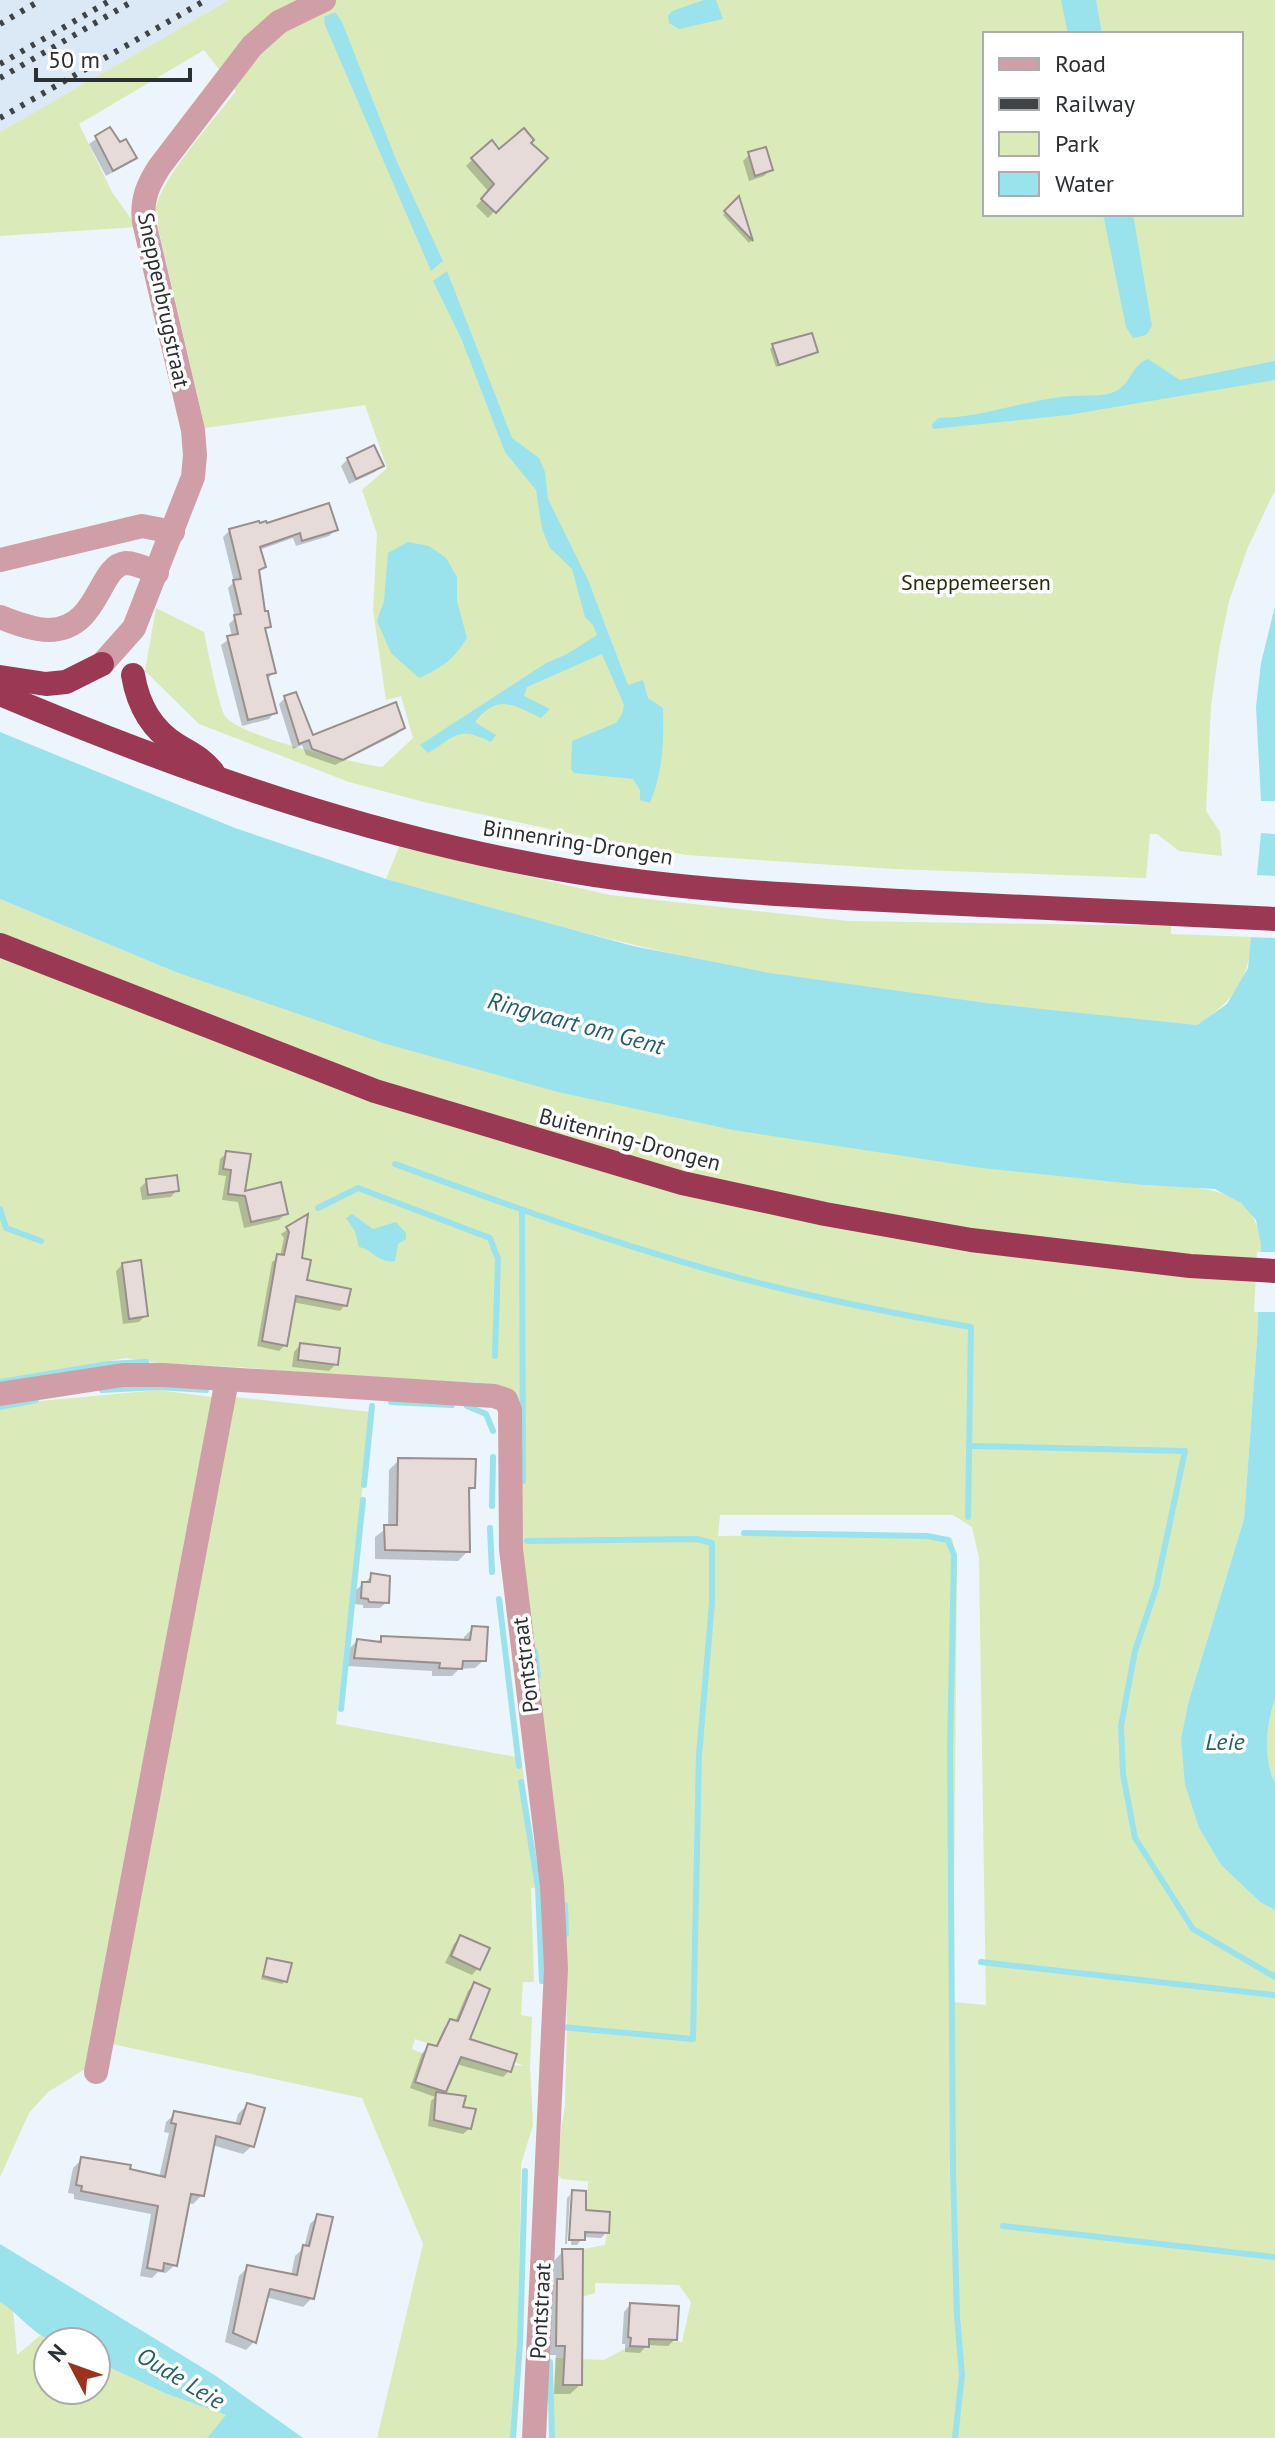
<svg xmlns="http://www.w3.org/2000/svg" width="1275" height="2438" viewBox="0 0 1275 2438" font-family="'PT Sans',sans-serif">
<rect width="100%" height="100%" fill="#ecf4fc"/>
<polygon fill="#dbe8f6" points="0,0 229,0 0,132"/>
<g fill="#dbeab9" fill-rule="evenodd">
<path d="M229,0h1046v490l-27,57 -19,54 -10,49 -8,56 -5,105 14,21 2,24 -43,-5 -22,-17h-7l-4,44 -251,-9 -107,-7 -101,-7 -82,-14 -181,-39 -75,-20 -150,-58 -54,-53 11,-63 48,24c3,15 15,75 21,84 15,21 129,47 157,51l31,-29 -12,-42 -15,4 -13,-90 4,-76 -15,-44 25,-22 -22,-63 -160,23 -50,-214c1,-31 61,-96 81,-123l-32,-41 -125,74 33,68 25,35 -137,9v-104zM985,34h256v180h-256z"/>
<path d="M399,847l211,48 238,26 323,5v8l81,3c-4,45 -18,63 -55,88 -143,-15 -287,-27 -428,-52 -130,-23 -256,-59 -383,-94z"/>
<path d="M0,899l173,72 971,214c48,3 112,-4 117,60l-4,96 -13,178 -55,181 -4,85 14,43 22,37 39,37 15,8v528h-723l3,-80 49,2 26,-14 18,1 1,-8 33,3 9,-40 -12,-17 -84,-2v10l-13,4 1,-48 22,-4 5,-33 -17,-1 -8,21 3,-50h6l-32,-3 -7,-7 10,-67 2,-79 -3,-119 -41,-339 -8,-168 -39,-18 -71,-1 -167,-14 -81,-4 -31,-5 -126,22zM720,1515h233l19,12 7,31 7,447 -33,-3 4,-438 -5,-26 -53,-4 -181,2z"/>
<polygon points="158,1390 212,1397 85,2069 48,2092 29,2113 0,2177 0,1408 41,1401"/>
<path d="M235,1397l136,15 -35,312 185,34 18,121v8l-8,1 3,94h-11l-2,33 11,2 -2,50 3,58 -12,39 -5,274h-139l46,-194 -61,-146 -250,-54zM460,1935l30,13 -10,21 -29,-12zM474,1982l16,7 -37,87 -31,-12 2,-10 -12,-5 3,-10 22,7 13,-27 8,2zM484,2043l32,10 -2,9 10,4 -47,-4z"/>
<path d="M1275,1699v84c-12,-24 -9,-59 0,-84z"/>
<polygon points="0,2302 13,2309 17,2355 41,2335 57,2342 48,2342 48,2390 96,2390 96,2359 226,2415 222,2438 0,2438"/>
</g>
<g fill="#9ae3ed">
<polygon points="704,0 716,0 723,19 679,29 669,23 668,16 672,11"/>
<polygon points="1061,0 1096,0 1102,34 1068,34"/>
<polygon points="335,12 342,22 397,162 443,261 431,271 325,25 324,17"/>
<polygon points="1103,214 1133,214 1152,326 1146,335 1133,338 1126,327"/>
<path d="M447,271l65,167 27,20 6,14 3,27 40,81 40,105 15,-5 5,18 15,10c1,33 0,64 -13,95l-10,-3v-10l-7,-11 -59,-6 -3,-4 1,-28 44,-18 6,-9 2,-9 -22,-51 -75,33 -3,9 26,13 -9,9c-27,-13 -43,-25 -66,4l21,13 -5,7c-33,-16 -34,-7 -63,11l-8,-8 126,-82 21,-9 30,-19 -4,-10 -8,-8 -13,-48 -22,-21 -8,-19 -6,-39 -31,-38 -44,-114 -28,-57z"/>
<path d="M1148,359l32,21 95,-19v19l-207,35 -135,14 -1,-5 6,-6c46,0 88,-19 134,-22 12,-1 31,1 42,-4 18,-8 16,-26 34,-33z"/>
<path d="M408,542l21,4 17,12 11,19v24l10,37c-13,21 -25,30 -48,40l-28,-25 -14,-32 7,-20 4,-48z"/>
<polygon points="1275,606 1275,801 1261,801 1256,707 1261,663"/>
<path d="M0,732l235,96 151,51 247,67 137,27 216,30 211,22 30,-21 21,-36 13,-135 14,1v865c-9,25 -12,60 0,84v127l-15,-8 -39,-37 -22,-37 -14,-43 -4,-46 8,-39 55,-181 13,-178 4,-96 -5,-25 -15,-17 -26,-14 -71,-4 -162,-17 -249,-38 -175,-38 -175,-49 -210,-72 -173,-72z"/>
<path d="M352,1214l21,15 23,-7 10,11v6l-8,5 -3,17c-16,3 -22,-11 -36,-14l-4,-16 -9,-13z"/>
<path d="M0,2244l216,132 87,62h-96l19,-23 -61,-22 -69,-32v-19c-12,0 -26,2 -39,0 -22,-4 -38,-29 -57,-40z"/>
</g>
<g fill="#ecf4fc">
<polygon points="1253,875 1275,876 1275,938 1248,937"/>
<polygon points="1257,1252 1275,1252 1275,1312 1254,1312"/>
</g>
<g fill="#0003">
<polygon points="109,130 134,158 128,164 106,176 89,144"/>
<polygon points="529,143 545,159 488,218 476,206 489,192 466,166 473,159"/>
<polygon points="750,154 770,170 764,176 749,181 743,161"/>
<polygon points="738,200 751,241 749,243 723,215"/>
<polygon points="773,346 815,352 776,367 770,349"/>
<polygon points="348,459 381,465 375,472 349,484 341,466"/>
<polygon points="230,530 335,530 329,536 296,546 293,538 259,550 264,567 257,573 264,613 269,626 264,631 274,672 267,680 275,712 269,719 242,726 221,645 232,637 229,624 235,618 228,588 234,582 223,537"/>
<polygon points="285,698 312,738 403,727 397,734 335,765 306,755 302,745 293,749 279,704"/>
<polygon points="227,1153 243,1193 286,1213 279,1220 244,1228 238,1202 222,1200 226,1176 218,1175 220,1159"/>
<polygon points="147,1181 177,1190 171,1197 142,1200 140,1188"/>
<polygon points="305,1218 300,1259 304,1281 345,1305 340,1311 292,1302 285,1345 279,1351 257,1346 272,1262 280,1257 284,1238 281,1234"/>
<polygon points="122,1265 146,1315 139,1322 123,1324 116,1271"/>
<polygon points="300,1345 336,1364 329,1371 292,1367 294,1352"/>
<polygon points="399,1460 473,1488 467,1493 468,1551 458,1561 375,1559 375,1537 388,1527 389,1470"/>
<polygon points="372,1576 387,1602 380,1608 363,1608 363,1605 355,1604 356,1590"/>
<polygon points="473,1628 484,1660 475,1668 459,1669 452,1676 432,1676 432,1671 347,1666 349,1649 357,1641 376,1643 382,1638 464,1641 464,1637"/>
<polygon points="461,1937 478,1968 472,1975 445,1963 454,1944"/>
<polygon points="268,1960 285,1981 282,1984 261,1979"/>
<polygon points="474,1984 468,2040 509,2071 503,2077 456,2064 440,2095 461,2108 470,2128 463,2134 428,2126 431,2101 435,2097 410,2088 422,2053 429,2046 435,2048 444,2028 451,2021 455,2022 468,1991"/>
<polygon points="247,2105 252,2146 243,2154 212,2145 202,2195 193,2204 187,2203 175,2265 166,2273 158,2272 152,2278 140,2276 151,2214 74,2199 74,2194 68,2193 73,2168 82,2159 159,2178 169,2133 164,2132 166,2122 175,2114 235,2125 238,2114"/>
<polygon points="573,2192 584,2212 607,2232 601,2238 583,2237 577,2245 571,2245 574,2195 570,2195"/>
<polygon points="570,2195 567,2244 565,2244 567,2198"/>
<polygon points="318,2216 312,2298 303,2307 266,2297 254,2342 246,2350 225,2342 239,2276 248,2267 291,2276 295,2256 304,2248 310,2224"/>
<polygon points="563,2251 580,2385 570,2394 554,2394 556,2355 547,2355 548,2290 554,2284 554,2261"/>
<polygon points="630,2305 675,2339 668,2346 647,2345 640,2353 625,2352 625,2344 622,2344 624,2312"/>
</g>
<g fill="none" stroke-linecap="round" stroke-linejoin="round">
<g stroke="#9ae3ed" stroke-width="6">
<path d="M395,1164c121,44 247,90 372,121 68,17 135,30 204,42l-3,190"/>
<polyline points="318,1208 358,1188 490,1238 498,1259 495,1356"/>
<polyline points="0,1209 6,1228 41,1241"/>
<polyline points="522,1210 523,1481"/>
<polyline points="0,1382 108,1364 146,1362"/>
<polyline points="102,1390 158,1387 206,1390"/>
<polyline points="391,1402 452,1405"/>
<polyline points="467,1406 486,1414 493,1431"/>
<polyline points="0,1407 36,1400"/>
<polyline points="970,1446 1185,1451 1156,1588 1135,1651 1121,1726 1123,1774 1135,1838 1193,1929 1275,1977"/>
<polyline points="364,1485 372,1406"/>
<polyline points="492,1506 493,1457"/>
<polyline points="490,1528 492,1572"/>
<polyline points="744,1533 927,1536 948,1540 954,1555 950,1749 953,2171 957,2316 962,2375 955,2438"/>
<polyline points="527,1541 697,1539 712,1543 712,1603 699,1755 693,2039 561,2027"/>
<polyline points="499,1599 519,1766"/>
<polyline points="535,1651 538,1676"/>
<polyline points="341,1709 363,1500"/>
<polyline points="521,1782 538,1887 542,1981"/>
<polyline points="565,1905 566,1934"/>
<polyline points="981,1962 1275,1995"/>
<polyline points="1003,2226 1275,2257"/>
<polyline points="550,2362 552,2438"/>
<polyline points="513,2438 520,2344 525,2171"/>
</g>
</g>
<g fill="#e6dbd8" stroke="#998f8c" stroke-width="2">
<polygon points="110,127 120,142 126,139 137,158 113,171 95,136"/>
<polygon points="524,128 534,140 531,143 548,158 496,213 481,199 494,184 471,158 492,140 499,149"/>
<polygon points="766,147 773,170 755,176 748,152"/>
<polygon points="739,196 753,241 724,211"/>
<polygon points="812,333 818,352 779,365 772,344"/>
<polygon points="374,445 384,466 356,479 347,458"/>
<polygon points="329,503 338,530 302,541 300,533 260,547 266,567 259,570 265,611 268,611 271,627 265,628 276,673 267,675 277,713 248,720 227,636 238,634 234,615 241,614 233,580 241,579 229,529 259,521 260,523 266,521 267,523"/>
<polygon points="296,692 313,735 396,702 405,728 343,760 312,749 309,740 299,744 284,696"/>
<polygon points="226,1151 251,1154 245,1191 281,1182 288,1214 251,1222 245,1196 228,1194 231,1170 223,1169"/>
<polygon points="177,1175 179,1191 148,1195 146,1179"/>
<polygon points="308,1214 302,1258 311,1260 307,1280 351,1289 347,1306 296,1296 287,1346 262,1341 277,1254 284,1255 289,1232 286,1227"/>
<polygon points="141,1260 148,1316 129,1319 122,1263"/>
<polygon points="300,1343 340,1348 338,1365 298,1360"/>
<polygon points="398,1458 476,1459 475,1488 469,1488 470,1552 385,1550 384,1525 397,1525"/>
<polygon points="371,1573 390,1576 389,1603 369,1602 368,1599 361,1598 362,1582 370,1582"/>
<polygon points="472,1626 488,1627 486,1661 463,1661 462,1669 439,1668 440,1663 354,1658 357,1639 381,1642 381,1636 470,1640"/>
<polygon points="460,1935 490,1948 480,1970 451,1956"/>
<polygon points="267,1958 292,1963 287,1982 263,1976"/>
<polygon points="474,1982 490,1989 470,2039 517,2054 511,2072 461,2057 446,2092 415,2082 428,2044 437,2046 450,2019 458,2021"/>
<polygon points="436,2092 466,2096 463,2107 476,2109 471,2129 434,2120"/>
<polygon points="247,2103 265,2108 254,2147 216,2136 204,2196 191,2194 177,2266 164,2263 163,2271 147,2268 158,2206 81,2191 82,2186 76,2185 81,2157 131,2165 130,2169 165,2177 176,2124 171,2123 174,2111 240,2124"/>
<polygon points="572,2190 586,2191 586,2210 610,2212 609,2233 585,2232 585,2240 569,2240"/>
<polygon points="317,2214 333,2217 314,2299 270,2289 256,2343 233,2333 247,2265 297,2275 303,2245 309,2246"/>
<polygon points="562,2249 583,2249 582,2385 563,2385 565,2346 556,2346 557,2279 563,2279"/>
<polygon points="630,2303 679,2306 677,2340 649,2339 649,2347 630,2346 631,2338 628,2337"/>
</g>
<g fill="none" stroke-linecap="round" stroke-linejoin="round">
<g stroke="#d09ea7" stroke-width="24">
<polyline points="0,560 142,526 173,532"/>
<path d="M0,617c15,6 33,13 49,13 51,-1 49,-65 77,-67 10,0 22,6 31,10"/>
<path d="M102,664l32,-36 59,-151 2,-22 -2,-25 -49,-208c-3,-22 4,-38 16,-56l92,-120 27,-24 45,-22"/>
<polyline points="0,1394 123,1375 163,1375 494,1396 506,1400 510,1410 511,1549 552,1886 556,1969 534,2438"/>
<polyline points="96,2072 227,1380"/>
</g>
<g stroke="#9b3853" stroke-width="24">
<path d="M133,675c5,30 18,54 44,70 16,10 23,12 36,27"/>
<polyline points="0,677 46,684 66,682 102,664"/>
<path d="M0,694c185,78 376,145 575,178 115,19 230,24 346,30 118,5 236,11 354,17"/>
<polyline points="0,945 375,1091 682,1183 825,1214 971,1240 1190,1266 1275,1271"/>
</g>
<g stroke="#404447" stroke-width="6" stroke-dasharray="4 8" stroke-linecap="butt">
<polyline points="0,24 41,0"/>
<polyline points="0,64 111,0"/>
<polyline points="0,78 135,0"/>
<polyline points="0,118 206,0"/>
</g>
</g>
<g text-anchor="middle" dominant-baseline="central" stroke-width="7" stroke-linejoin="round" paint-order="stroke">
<g font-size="22" fill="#2d3033" stroke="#fff">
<text transform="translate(164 300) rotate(78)">Sneppenbrugstraat</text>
<text transform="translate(578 842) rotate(9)">Binnenring-Drongen</text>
<text transform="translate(630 1139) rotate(15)">Buitenring-Drongen</text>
<text transform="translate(525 1665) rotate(-97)">Pontstraat</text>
<text transform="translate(540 2311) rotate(-87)">Pontstraat</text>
</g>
<g font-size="22" fill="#273007" stroke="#fff">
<text x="976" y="582">Sneppemeersen</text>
</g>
<g font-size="24" font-style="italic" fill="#246068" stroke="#fff">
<text transform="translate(576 1023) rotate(15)">Ringvaart om Gent</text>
<text x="1225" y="1741">Leie</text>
<text transform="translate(181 2378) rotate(31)">Oude Leie</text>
</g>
</g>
<rect x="983" y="32" width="260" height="184" fill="#ffffff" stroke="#abacad" stroke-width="2"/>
<rect x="999" y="58" width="40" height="12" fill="#d09ea7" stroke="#abacad" stroke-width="2"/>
<text x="1055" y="72" font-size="24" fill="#2d3033">Road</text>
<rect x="999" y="98" width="40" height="12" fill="#404447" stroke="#abacad" stroke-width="2"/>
<text x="1055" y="112" font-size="24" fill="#2d3033">Railway</text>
<rect x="999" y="132" width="40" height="24" fill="#dbeab9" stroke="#abacad" stroke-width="2"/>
<text x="1055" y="152" font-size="24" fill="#2d3033">Park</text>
<rect x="999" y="172" width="40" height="24" fill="#9ae3ed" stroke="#abacad" stroke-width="2"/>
<text x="1055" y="192" font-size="24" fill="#2d3033">Water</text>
<g transform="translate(72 2366) rotate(311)"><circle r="38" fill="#ffffff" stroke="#abacad" stroke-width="2"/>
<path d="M0-6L14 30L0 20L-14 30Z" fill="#9c331e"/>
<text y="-12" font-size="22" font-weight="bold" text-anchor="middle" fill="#2d3033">N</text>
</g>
<path d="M36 68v12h154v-12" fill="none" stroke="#2d3033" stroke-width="4"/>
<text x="48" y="68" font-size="24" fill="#2d3033" stroke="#ffffff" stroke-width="6" paint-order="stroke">50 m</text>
</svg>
